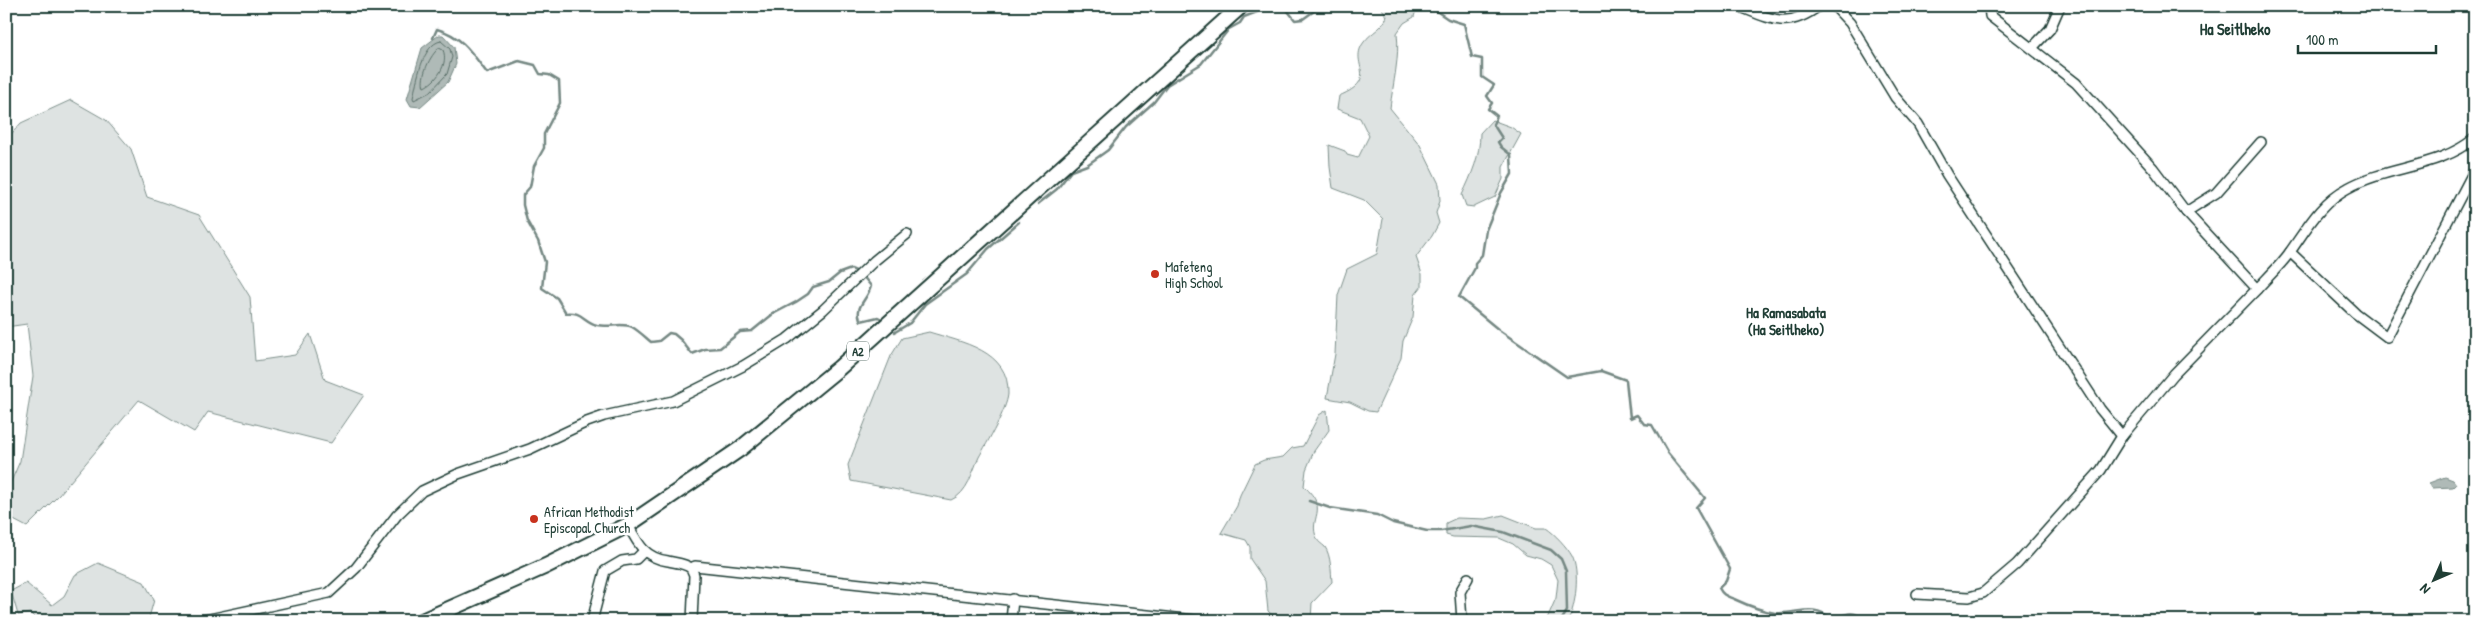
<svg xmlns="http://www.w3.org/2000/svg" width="2481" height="627" viewBox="0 0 2481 627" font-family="'Patrick Hand',sans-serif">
<rect width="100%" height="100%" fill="#fff"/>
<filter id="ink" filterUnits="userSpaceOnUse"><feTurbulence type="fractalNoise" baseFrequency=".02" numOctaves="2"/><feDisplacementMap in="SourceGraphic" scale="10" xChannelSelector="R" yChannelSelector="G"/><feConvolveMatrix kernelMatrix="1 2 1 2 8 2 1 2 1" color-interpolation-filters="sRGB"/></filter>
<g filter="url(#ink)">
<g fill="#dee3e2" stroke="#7e908b">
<path d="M1380,6h37l-3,11 -10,6 -7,10c3,24 -4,50 -7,75l30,37 19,39 1,17 -4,12 3,10 -7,13 -16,21 6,17v12l-7,9 -2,22 -10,24 -2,17 -25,54 -8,-1 -18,-9 -23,-4 8,-44 3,-59 9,-26 30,-15 6,-35 -19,-19 -31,-12 -3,-21 -1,-22 16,6 2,4 11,3 11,-22 -9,-18 -23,-9 2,-13c43,-18 8,-32 25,-54 7,-10 20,-14 23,-26z"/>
<polygon points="71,100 106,120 131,149 147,197 199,215 250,297 255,361 295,355 310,334 325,380 364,395 331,443 208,412 194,432 139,400 59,495 27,527 6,516 6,493 20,461 33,376 27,324 6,327 6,140 21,123"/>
<path d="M1492,120l19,7 10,7 -18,33v12l-8,18 -21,10 -8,-1 -4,-11c10,-21 18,-39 18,-62z"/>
<path d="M929,332c32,10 81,18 79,62 -1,15 -21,49 -29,63 -7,15 -11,36 -28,43l-100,-19 -3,-16 43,-109 11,-18z"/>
<path d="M1327,410l2,20 -15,21 -8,19 -2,16c27,25 3,31 13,53 1,3 5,5 8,8 6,9 6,24 7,35l-20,21 -1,18h-33l-10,-10 -3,-30 -15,-22v-12l-4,-7 -25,-7 16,-27 3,-11 15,-31 9,-4 19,-3 9,-9 11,-2 16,-31z"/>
<path d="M1503,515l33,13h10c9,6 21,19 26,28 8,16 4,50 -4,65h-22l10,-23 2,-18 -7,-15 -10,-6 -15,-4 -13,-11 -14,-6 -46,-1 -7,-2v-12l11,-5 29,1z"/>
<polygon points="98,563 144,582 154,600 148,621 38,621 30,613 18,615 11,591 26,583 52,605 64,596 75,575"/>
</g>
<g fill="#afbab7" stroke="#758883">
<polygon points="439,35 443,35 454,47 456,64 448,82 420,107 411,106 407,99 422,48"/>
<polygon points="2445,477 2453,480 2456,484 2453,487 2432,488 2429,483"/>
</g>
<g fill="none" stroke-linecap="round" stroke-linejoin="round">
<g stroke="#596f68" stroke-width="1">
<path d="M441,41l9,8 2,8 -5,17 -17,18 -16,8 -1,-2c4,-17 9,-54 28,-57z"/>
<path d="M439,48l4,2c6,14 -7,32 -19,37 -4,-10 6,-32 15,-39z"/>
</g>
<g stroke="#758883" stroke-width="2.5">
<polyline points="1284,6 1295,20 1303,19 1321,6"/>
<path d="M1429,6l19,13 16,5 8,33 10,2v18l12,8 -7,11 5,7 -4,6 9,7 -4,8 9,14 -4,4 3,5 10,8 1,19 -11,19 -15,37 -4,25 -7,8v5l-16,29 40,33 68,47 34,-6 25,9 4,38 7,-3 7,9 8,1 16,28 37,45 -9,10 34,61 -4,12 -7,7c4,8 8,8 15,11 13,6 27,12 41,14 23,2 37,-11 57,6 12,-4 22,-11 32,2"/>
<path d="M433,38l4,-9c25,7 35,24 50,44l32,-12 16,4 5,9 9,1 10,6 1,22 -16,31v14l-10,18 -4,21 -7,8v10l4,16 11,20 7,21 -3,26 15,10 9,15c16,-2 17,8 31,12 12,3 25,-3 35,2 7,4 13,10 19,15l8,-1 10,-8 5,1 7,6 11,14 13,-5 15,-1 20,-16 12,-1 21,-17 23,-12 12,-8 5,-7 16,-5 11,-9 11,-4 7,3"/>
<polyline points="1038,204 1057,189 1071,171 1087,165 1108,150 1126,127 1154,102 1167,85 1201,64 1229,29 1240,23 1244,17 1257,12 1264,6"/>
<path d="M862,275l9,11c-3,14 -18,21 -10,35l17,-4 4,2"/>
<polyline points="895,332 910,323 925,304 967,274 988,249 1019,222"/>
<polyline points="1309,501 1330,508 1377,515 1393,523 1427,531 1441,531 1471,526 1503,532 1551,550 1561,559 1566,571 1567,611 1561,621"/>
</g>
<defs>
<g id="minor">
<path d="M1738,6c33,13 49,24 81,0"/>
<polyline points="1834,6 1850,23 1895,97 1918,124 1947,175 2100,409 2122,436"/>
<polyline points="2032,48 2050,29 2060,6"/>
<polyline points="2186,212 2216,193 2261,142"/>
<polyline points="2290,252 2355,313 2387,337 2475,169"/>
<path d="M2257,289c11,-12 24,-24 33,-37 17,-24 31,-50 58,-64 39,-22 92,-20 127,-50"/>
<path d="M628,525c10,19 17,33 40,36 8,2 16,2 23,7l3,7 -2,46"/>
<polyline points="691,568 695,566 1203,621"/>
<polyline points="1917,594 1969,597 1983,593 2017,564 2101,470 2122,436 2174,374 2257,289 2186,212 2153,168 2076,83 1990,16 1989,6"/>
<polyline points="200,621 329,593 356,568 397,515 422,491 458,474 530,449 587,422 604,416 673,401 743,366 787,339 823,310 874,261 907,234"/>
<polyline points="592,621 605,571 622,561 636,559 644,551"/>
<polyline points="1011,621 1013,599"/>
<polyline points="1462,621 1460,592 1468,578"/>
</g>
<polyline id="primary" points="422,621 546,566 628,525 740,449 839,368 1241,6"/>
</defs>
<use href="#minor" stroke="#1f3d34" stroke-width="12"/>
<use href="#primary" stroke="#1f3d34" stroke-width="18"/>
<use href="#minor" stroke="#fff" stroke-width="9"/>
<use href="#primary" stroke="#fff" stroke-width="14"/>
</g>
</g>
<g fill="#c8321e" stroke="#fff" stroke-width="2">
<circle cx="1155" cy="274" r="5"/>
<circle cx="534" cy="519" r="5"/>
</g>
<g text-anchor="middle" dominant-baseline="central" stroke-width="5" stroke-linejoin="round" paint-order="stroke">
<rect fill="#fff" stroke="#627771" stroke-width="1" x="847" y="341.5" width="22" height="19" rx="4"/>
<g font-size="12" font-weight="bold" fill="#1f3d34">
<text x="858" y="351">A2</text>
</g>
<g font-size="14" fill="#1f3d34" stroke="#fff" text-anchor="start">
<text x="1165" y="266">Mafeteng<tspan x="1165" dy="16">High School</tspan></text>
<text x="544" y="511">African Methodist<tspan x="544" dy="16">Episcopal Church</tspan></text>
</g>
<g font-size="15" font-weight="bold" fill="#1f3d34" stroke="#fff">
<text x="1786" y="312">Ha Ramasabata<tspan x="1786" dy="17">(Ha Seitlheko)</tspan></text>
</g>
<g font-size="16" font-weight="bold" fill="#1f3d34" stroke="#fff">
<text x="2235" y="29">Ha Seitlheko</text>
</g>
</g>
<rect width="2481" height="627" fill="none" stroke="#fff" stroke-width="25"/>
<rect x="12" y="12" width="2456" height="602" fill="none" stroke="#1f3d34" stroke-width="2" filter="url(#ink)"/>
<g transform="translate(2434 580) rotate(225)" stroke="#ffffff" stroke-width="4" paint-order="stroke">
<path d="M0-4L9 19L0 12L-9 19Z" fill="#1f3d34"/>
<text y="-8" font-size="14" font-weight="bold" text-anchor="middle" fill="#1f3d34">N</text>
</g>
<path d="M2298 45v8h138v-8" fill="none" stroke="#1f3d34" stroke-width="2.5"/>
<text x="2306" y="45" font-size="15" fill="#1f3d34" stroke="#ffffff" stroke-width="4" paint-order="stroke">100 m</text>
</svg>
